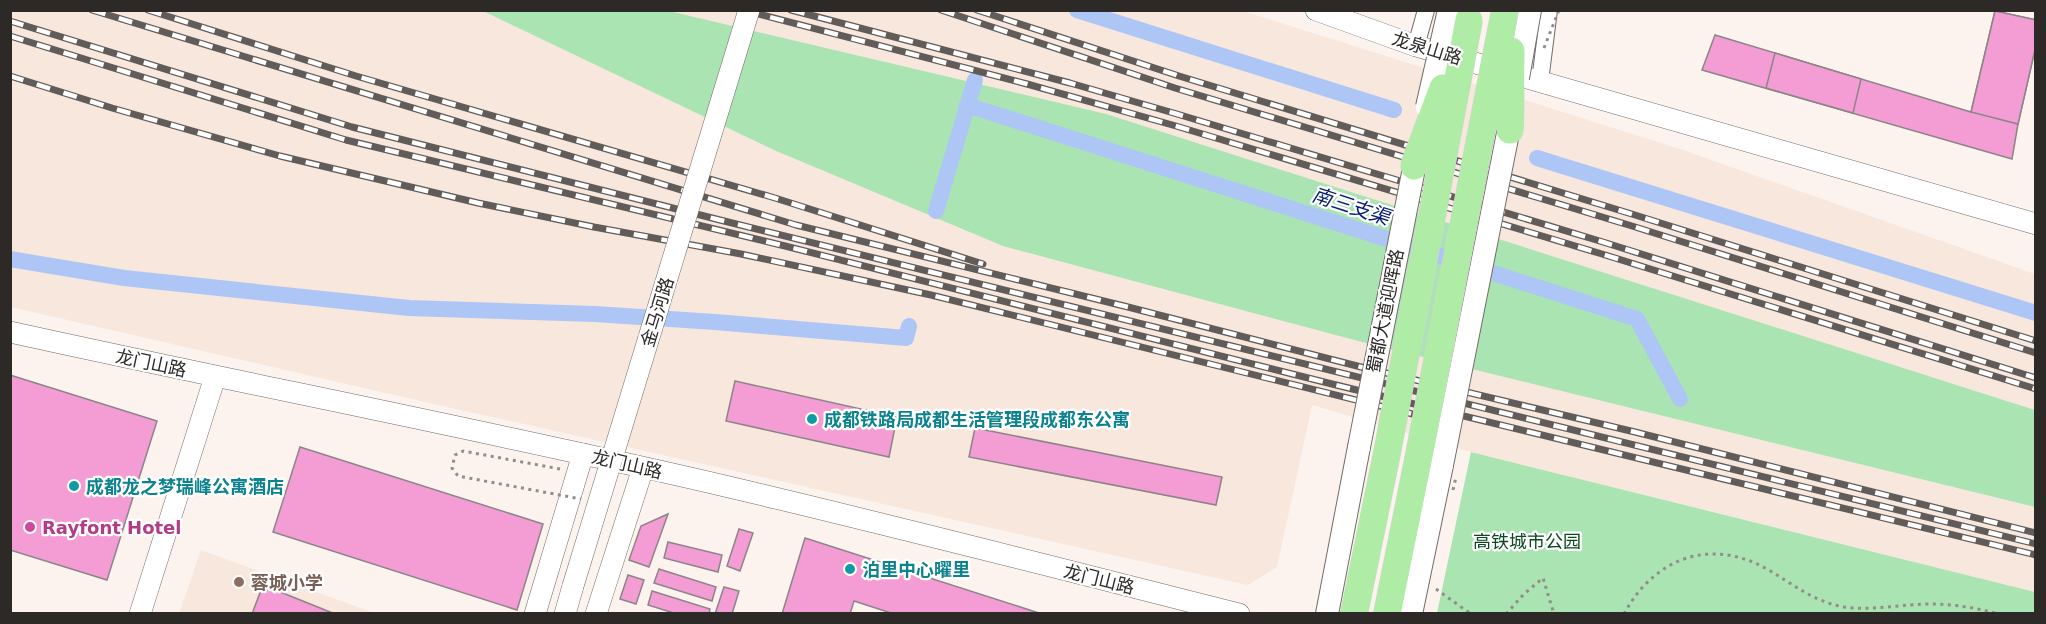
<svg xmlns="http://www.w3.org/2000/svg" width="2046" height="624" viewBox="0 0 2046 624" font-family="'DejaVu Sans','Noto Sans SC',sans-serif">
<rect width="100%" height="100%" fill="#fcf3ee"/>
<g fill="#f7e7dd">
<polygon points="11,11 1243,11 1680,149 2035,274 2035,592 1471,452 1312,405 1277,567 1248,585 438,405 11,307"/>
<polygon points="201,550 374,613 179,614"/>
</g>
<g fill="#aae4b2">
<polygon points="483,11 669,11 1106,114 2035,410 2035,507 1362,342 1003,246 774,150"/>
<polygon points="1471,452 2035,592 2035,613 1437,613"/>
</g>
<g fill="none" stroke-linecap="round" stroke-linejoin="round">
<g stroke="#adc6f6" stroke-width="16">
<polyline points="1077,10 1394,110"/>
<polyline points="967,105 1637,319 1680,399"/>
<polyline points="1537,158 2036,313"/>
<polyline points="936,211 975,80"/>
<polyline points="10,259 124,278 409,308 595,314 715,322 906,338 909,326"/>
</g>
</g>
<g fill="#f49dd5" stroke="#8c8489" stroke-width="1.5">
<polygon points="1995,11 2036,20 2036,45 2018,124 2012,159 1702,70 1715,35 1971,112"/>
<polygon points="1995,11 2036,20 2036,45 2018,124 1971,112"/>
<polygon points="1775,53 1861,79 1853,113 1766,88"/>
<polygon points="10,375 157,421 107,580 10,550"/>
<polygon points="735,381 897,417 889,457 726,421"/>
<polygon points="975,428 1222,477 1216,505 969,457"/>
<polygon points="300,447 543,524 517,610 273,532"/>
<polygon points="668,514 649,567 629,560 641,526"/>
<polygon points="739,529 753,533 740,571 727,566"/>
<polygon points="805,538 1042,614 894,614 854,601 850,614 782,614"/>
<polygon points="668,542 722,555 718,572 664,558"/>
<polygon points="659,569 716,587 712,601 654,583"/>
<polygon points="628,575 644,580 636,604 620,599"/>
<polygon points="263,585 335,614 252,614"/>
<polygon points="724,587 739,591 732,614 715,614"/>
<polygon points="652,591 710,609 709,614 677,614 648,605"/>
</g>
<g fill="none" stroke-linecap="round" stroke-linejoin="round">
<defs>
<g id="minor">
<polyline points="1416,46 1426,10"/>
<polyline points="1540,81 1549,10"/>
</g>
<g id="tertiary">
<polyline points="1316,10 1416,46 2036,224"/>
<path d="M10,332c240,53 480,99 719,155 170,40 340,84 510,127"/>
<polyline points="140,614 215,377"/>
<polyline points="535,614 583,454"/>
<polyline points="565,614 573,586"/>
<polyline points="596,614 643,468"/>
</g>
<g id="secondary">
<polyline points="1327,614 1359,447"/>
<polyline points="1411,614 1442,465"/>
</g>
<g id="trunk">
<polyline points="1354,614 1387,453"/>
<polyline points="1387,614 1418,460"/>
</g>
</defs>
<use href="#minor" stroke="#726b67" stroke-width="18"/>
<use href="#tertiary" stroke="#726b67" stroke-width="22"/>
<use href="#secondary" stroke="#726b67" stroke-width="24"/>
<use href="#trunk" stroke="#d5d4d4" stroke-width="28"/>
<g stroke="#928d89" stroke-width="3" stroke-dasharray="3 4.5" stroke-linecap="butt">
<polyline points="1436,589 1471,614"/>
<polyline points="1506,614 1524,594 1543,578 1554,614"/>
<path d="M1624,614c30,-56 86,-77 143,-45 26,15 47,33 77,38 29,4 58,-3 87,-3 23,0 45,4 68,10"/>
</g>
<use href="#minor" stroke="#fff" stroke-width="16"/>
<use href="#tertiary" stroke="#fff" stroke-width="21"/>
<use href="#secondary" stroke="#fff" stroke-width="22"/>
<use href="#trunk" stroke="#afeca6" stroke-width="27"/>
<defs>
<g id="rail">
<polyline points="92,10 796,225 1128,307 1365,368 1635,432 2036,533"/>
<polyline points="148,10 356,76 775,198 983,264"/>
<polyline points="743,10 1027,84 1176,126 1602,254 2036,389"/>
<polyline points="791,10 1070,83 1177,114 1603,242 2036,378"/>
<polyline points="941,10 1175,88 1632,226 2036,353"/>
<polyline points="977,10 1179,76 1635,215 2036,341"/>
<polyline points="10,21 352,127 720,220 2036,544"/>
<polyline points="10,36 346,140 785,246 1332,384 2036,555"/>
<polyline points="10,76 112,108 280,156 478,203 594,227 741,254 931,295 1449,423"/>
</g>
</defs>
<use href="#rail" stroke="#615c59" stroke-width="7"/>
<use href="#rail" stroke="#fff" stroke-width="4.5" stroke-dasharray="14" stroke-linecap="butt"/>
<defs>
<polyline id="tertiary-bridge" points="573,586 749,10"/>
<g id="secondary-bridge">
<polyline points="1518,78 1530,10"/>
<polyline points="1427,107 1449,10"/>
<polyline points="1359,447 1418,148"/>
<polyline points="1442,465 1512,113"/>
</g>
<g id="trunk-bridge">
<polyline points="1510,130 1511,51"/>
<polyline points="1414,166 1443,88"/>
<polyline points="1387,453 1469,20"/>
<polyline points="1418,460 1505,10"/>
</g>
</defs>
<use href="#tertiary-bridge" stroke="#726b67" stroke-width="22" stroke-linecap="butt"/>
<use href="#secondary-bridge" stroke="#726b67" stroke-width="24" stroke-linecap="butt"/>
<use href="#trunk-bridge" stroke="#d5d4d4" stroke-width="28" stroke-linecap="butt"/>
<g stroke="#928d89" stroke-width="3" stroke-dasharray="3 4.5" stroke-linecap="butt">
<polyline points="1544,48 1559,10"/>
<polyline points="560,469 463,451 455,455 452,468 458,476 581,499"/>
<polyline points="1453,490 1456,477"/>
</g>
<use href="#tertiary-bridge" stroke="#fff" stroke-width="21"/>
<use href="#secondary-bridge" stroke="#fff" stroke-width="22"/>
<use href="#trunk-bridge" stroke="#afeca6" stroke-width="27"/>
</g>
<g fill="#0f9aa8" stroke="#fff" stroke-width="2">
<circle cx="812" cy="419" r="6"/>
<circle cx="74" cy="486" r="6"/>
<circle cx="850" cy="569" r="6"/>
</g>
<circle fill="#d1479c" stroke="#fff" stroke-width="2" cx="30" cy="527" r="6"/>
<circle fill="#8d6e63" stroke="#fff" stroke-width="2" cx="239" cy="582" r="6"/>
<g text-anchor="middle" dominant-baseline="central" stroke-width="4.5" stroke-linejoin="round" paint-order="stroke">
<g font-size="18" fill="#2c2927" stroke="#fff">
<text transform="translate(1427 48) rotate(17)">龙泉山路</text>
<text transform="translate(1385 311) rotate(-79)">蜀都大道迎晖路</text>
<text transform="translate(657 312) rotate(-73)">金马河路</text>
<text transform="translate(151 363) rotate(12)">龙门山路</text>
<text transform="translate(627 464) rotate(13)">龙门山路</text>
<text transform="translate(1099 579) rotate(14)">龙门山路</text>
</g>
<g font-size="18" font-weight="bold" fill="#0d838f" stroke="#fff" text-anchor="start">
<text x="824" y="419">成都铁路局成都生活管理段成都东公寓</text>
<text x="86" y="486">成都龙之梦瑞峰公寓酒店</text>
<text x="862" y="569">泊里中心曜里</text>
</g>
<g font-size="18" font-weight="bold" fill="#b23c85" stroke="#fff" text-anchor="start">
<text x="42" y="527">Rayfont Hotel</text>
</g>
<g font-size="18" fill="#0b481e" stroke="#fff">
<text x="1527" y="541">高铁城市公园</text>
</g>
<g font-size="18" font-weight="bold" fill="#785e54" stroke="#fff" text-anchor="start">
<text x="251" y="582">蓉城小学</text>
</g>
<g font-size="20" font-style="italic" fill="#021b74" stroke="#fff">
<text transform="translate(1351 206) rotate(18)">南三支渠</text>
</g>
</g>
<rect width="2046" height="624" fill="none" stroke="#2c2927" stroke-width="24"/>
</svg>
